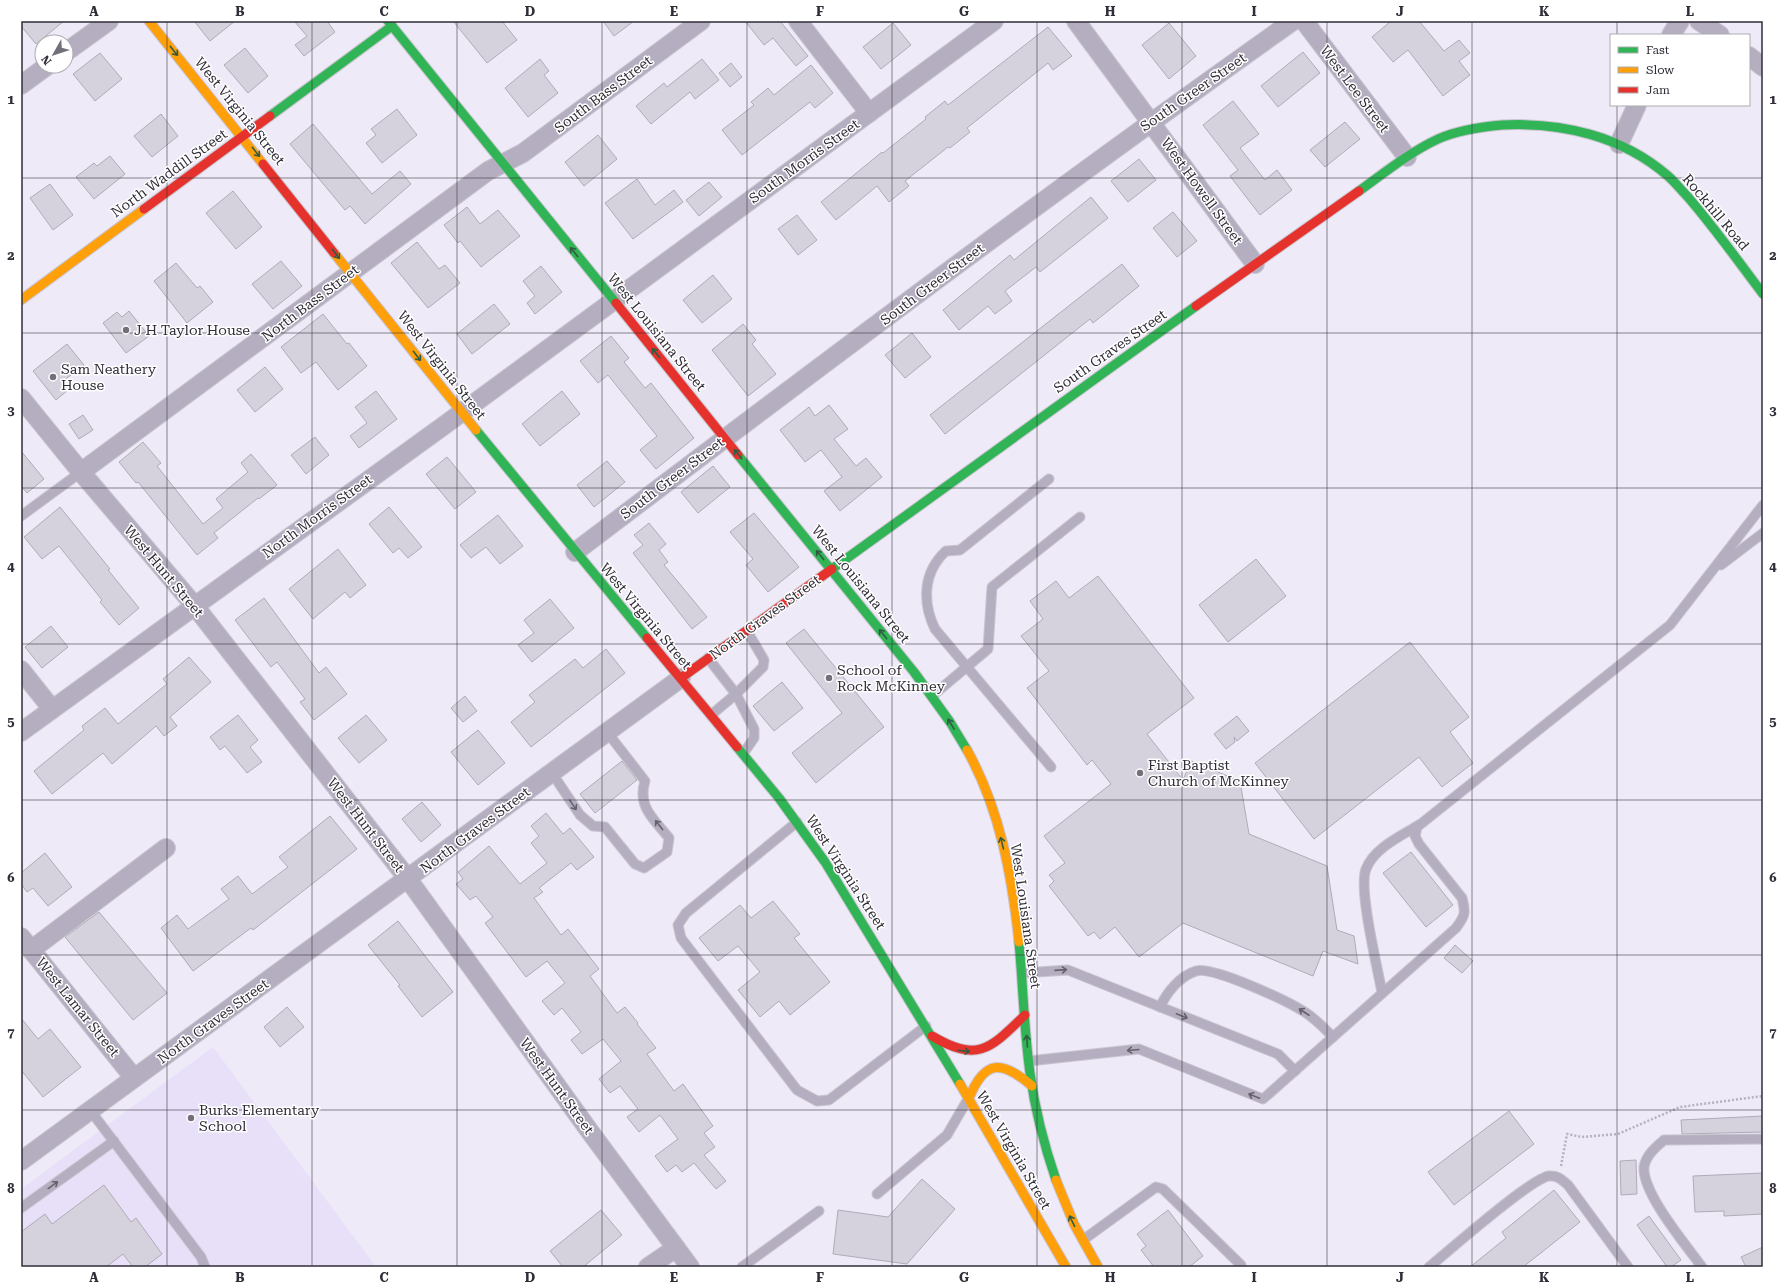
<svg xmlns="http://www.w3.org/2000/svg" width="1784" height="1288" viewBox="0 0 1784 1288" font-family="'Roboto Serif',serif">
<rect width="100%" height="100%" fill="#eeeaf7"/>
<polygon fill="#e8e0f9" points="213,1047 376,1267 21,1267 21,1189"/>
<g fill="#d6d2dd" stroke="#afabb7">
<polygon points="21,21 64,21 36,44 21,26"/>
<polygon points="194,21 235,21 210,41"/>
<polygon points="294,21 327,21 335,32 304,56 295,45 307,36"/>
<polygon points="453,21 502,21 517,40 487,63"/>
<polygon points="603,21 634,21 614,36"/>
<polygon points="745,21 780,21 808,56 796,66 773,38 764,45"/>
<polygon points="1391,21 1419,21 1444,51 1459,40 1470,53 1459,61 1470,75 1443,96 1408,50 1393,62 1372,37"/>
<polygon points="893,23 911,45 881,69 863,47"/>
<polygon points="1169,23 1196,56 1169,79 1142,45"/>
<polygon points="1048,27 1072,56 1053,70 1048,63 1012,92 967,128 970,132 950,148 948,147 905,181 909,186 889,202 877,186 836,220 821,202 882,152 883,153 926,119 925,117 945,101 948,105"/>
<polygon points="245,48 268,76 248,93 224,65"/>
<polygon points="1303,52 1320,73 1278,107 1261,86"/>
<polygon points="100,53 122,79 95,101 73,74"/>
<polygon points="540,59 549,71 544,75 558,93 528,117 505,88"/>
<polygon points="702,59 719,80 695,99 690,92 651,124 636,106 664,83 667,87"/>
<polygon points="731,63 742,77 730,87 719,73"/>
<polygon points="811,65 833,93 815,108 810,102 742,155 722,130 754,105 751,102 768,88 774,95"/>
<polygon points="1233,101 1259,134 1240,148 1265,180 1277,170 1292,190 1260,215 1230,176 1238,170 1203,125"/>
<polygon points="397,109 417,135 382,163 366,143 376,135 371,129"/>
<polygon points="161,114 178,136 152,157 134,136"/>
<polygon points="1345,122 1360,139 1325,167 1310,150"/>
<polygon points="313,124 372,194 400,171 411,184 365,224 350,206 345,210 290,144"/>
<polygon points="598,135 617,159 584,186 565,162"/>
<polygon points="110,156 125,174 94,199 76,177 94,163 97,166"/>
<polygon points="1139,159 1156,180 1128,202 1111,181"/>
<polygon points="637,179 655,205 674,190 683,202 633,239 605,203"/>
<polygon points="709,182 722,197 699,216 686,200"/>
<polygon points="50,184 73,215 53,230 30,198"/>
<polygon points="233,191 262,227 236,249 206,213"/>
<polygon points="1091,197 1108,218 1040,272 1036,267 1005,291 1012,301 995,314 988,306 959,330 943,310 1010,255 1014,260"/>
<polygon points="467,207 480,224 498,210 520,236 481,267 460,241 458,243 444,225"/>
<polygon points="1173,212 1197,241 1177,257 1153,228"/>
<polygon points="797,215 817,240 798,255 778,229"/>
<polygon points="417,242 439,269 445,265 460,283 428,308 391,263"/>
<polygon points="281,261 302,286 273,309 252,284"/>
<polygon points="176,263 197,288 200,286 213,302 187,323 154,281"/>
<polygon points="1122,264 1139,286 1093,323 1090,319 945,434 930,415"/>
<polygon points="541,266 562,292 535,314 527,303 535,296 523,281"/>
<polygon points="713,275 732,299 702,323 683,300"/>
<polygon points="494,304 510,324 472,354 457,334"/>
<polygon points="129,311 149,336 126,353 103,323 117,312 122,317"/>
<polygon points="323,314 347,344 349,343 367,366 338,390 316,362 301,373 281,347"/>
<polygon points="743,324 756,340 752,344 776,374 748,396 712,350"/>
<polygon points="912,333 931,357 905,378 885,355"/>
<polygon points="611,336 629,358 624,362 645,388 651,383 694,438 656,469 640,450 657,436 608,375 598,383 580,361"/>
<polygon points="67,344 84,365 62,382 68,390 56,400 33,371"/>
<polygon points="265,367 283,389 255,412 237,390"/>
<polygon points="376,391 397,419 359,448 350,436 367,423 355,407"/>
<polygon points="562,391 580,414 540,446 522,424"/>
<polygon points="829,405 848,429 834,439 856,466 866,458 882,477 840,511 824,491 842,477 821,450 805,462 780,430 809,407 815,416"/>
<polygon points="83,415 93,430 79,439 69,424"/>
<polygon points="315,437 329,455 306,474 291,455"/>
<polygon points="143,442 161,463 157,466 203,524 223,508 216,499 248,472 241,463 251,454 277,485 259,499 258,498 214,533 218,538 197,555 138,482 136,483 119,462"/>
<polygon points="21,451 44,479 27,493 21,486"/>
<polygon points="447,457 476,492 455,509 426,474"/>
<polygon points="607,461 625,482 594,507 577,485"/>
<polygon points="713,466 730,487 698,513 681,492"/>
<polygon points="60,507 110,569 108,570 139,608 119,625 100,602 102,600 59,546 42,559 24,537"/>
<polygon points="389,507 422,547 408,558 399,548 393,553 369,524"/>
<polygon points="754,513 799,567 768,592 746,565 753,559 730,532"/>
<polygon points="498,515 523,546 500,564 486,547 471,558 460,545"/>
<polygon points="649,523 666,544 659,550 668,562 664,565 707,617 692,629 633,553 643,545 634,535"/>
<polygon points="338,549 366,585 350,598 345,592 313,619 289,589"/>
<polygon points="1256,559 1286,596 1228,642 1199,605"/>
<polygon points="1098,576 1194,698 1147,734 1183,780 1191,761 1240,781 1249,834 1327,866 1337,930 1354,936 1358,964 1323,951 1313,976 1183,923 1139,957 1115,927 1100,939 1094,932 1088,936 1049,886 1054,881 1049,875 1065,863 1044,836 1111,784 1092,760 1087,765 1027,688 1049,671 1021,636 1043,619 1030,601 1056,581 1069,598"/>
<polygon points="264,598 319,673 326,667 347,694 314,720 300,702 305,699 277,662 271,667 235,620"/>
<polygon points="550,599 574,628 532,662 518,645 534,633 524,620"/>
<polygon points="51,626 68,647 42,668 25,647"/>
<polygon points="804,629 884,727 816,783 792,753 842,713 786,643"/>
<polygon points="1410,642 1469,717 1450,732 1473,763 1442,787 1419,757 1314,839 1255,763"/>
<polygon points="606,649 625,673 531,747 511,722 535,702 529,695 575,659 583,668"/>
<polygon points="189,657 211,682 170,717 177,726 164,736 156,726 112,764 103,753 52,794 34,771 84,730 82,726 105,708 118,724 167,684 163,679"/>
<polygon points="782,682 803,708 774,731 753,706"/>
<polygon points="465,696 477,711 463,722 451,708"/>
<polygon points="238,715 258,740 250,747 262,762 247,773 225,746 220,750 210,737"/>
<polygon points="366,715 387,740 359,763 338,738"/>
<polygon points="1237,716 1249,731 1237,741 1234,737 1235,742 1226,749 1214,734"/>
<polygon points="478,730 505,763 478,785 451,752"/>
<polygon points="622,761 637,780 595,813 580,794"/>
<polygon points="422,802 441,825 421,842 402,819"/>
<polygon points="546,813 563,834 570,828 594,857 577,870 571,863 539,888 543,892 534,898 561,935 568,929 599,969 590,976 617,1013 625,1007 638,1023 637,1024 656,1048 647,1054 674,1091 683,1084 713,1126 704,1133 715,1147 704,1155 726,1181 716,1189 694,1163 682,1172 676,1165 667,1172 655,1156 678,1139 660,1115 639,1132 627,1117 638,1109 620,1086 610,1093 599,1079 621,1061 603,1039 582,1054 571,1040 581,1032 562,1008 554,1015 542,1001 565,983 547,961 526,977 485,923 493,917 476,896 470,900 456,884 463,879 458,872 489,846 520,884 547,863 531,843 539,836 531,826"/>
<polygon points="330,816 357,849 253,930 251,928 193,971 161,928 177,915 188,929 229,899 221,889 238,876 252,894 288,867 279,857"/>
<polygon points="1411,852 1453,905 1426,927 1383,873"/>
<polygon points="45,853 72,887 48,906 33,888 27,892 21,884 21,873"/>
<polygon points="773,901 800,934 794,938 830,982 790,1015 779,1001 760,1017 738,990 760,972 738,946 718,961 699,938 740,905 751,918"/>
<polygon points="99,912 167,993 133,1020 65,937"/>
<polygon points="398,921 453,992 422,1017 398,986 400,985 368,945"/>
<polygon points="1455,945 1473,961 1462,973 1444,958"/>
<polygon points="287,1007 304,1027 280,1047 264,1027"/>
<polygon points="21,1018 38,1039 50,1029 81,1067 43,1097 21,1070"/>
<polygon points="1509,1111 1534,1144 1454,1205 1428,1172"/>
<polygon points="1763,1116 1763,1132 1682,1134 1681,1120"/>
<polygon points="1636,1160 1637,1194 1621,1195 1620,1161"/>
<polygon points="1763,1173 1763,1214 1724,1216 1724,1211 1695,1212 1693,1176"/>
<polygon points="922,1179 955,1209 907,1264 833,1254 838,1210 888,1217"/>
<polygon points="104,1185 131,1222 136,1218 162,1254 145,1267 133,1267 123,1254 106,1267 21,1267 21,1232 45,1214 52,1224"/>
<polygon points="1554,1190 1580,1222 1523,1267 1470,1267 1506,1238 1502,1232"/>
<polygon points="601,1210 622,1235 583,1267 563,1267 550,1251"/>
<polygon points="1168,1210 1203,1256 1189,1267 1154,1267 1141,1250 1146,1246 1137,1234"/>
<polygon points="1649,1216 1681,1260 1671,1267 1667,1267 1637,1225"/>
<polygon points="1763,1247 1763,1267 1746,1267 1741,1257"/>
</g>
<g fill="none" stroke-linecap="round" stroke-linejoin="round">
<defs>
<g id="lane">
<path d="M1049,479l-89,71 -14,1c-23,21 -24,51 -11,78l116,138"/>
<polyline points="21,516 81,472"/>
<polyline points="1721,565 1763,533"/>
<polyline points="708,658 736,694 763,667 764,660 747,631"/>
<polyline points="932,696 988,649 992,587 1080,517"/>
<polyline points="711,715 736,694 754,729 754,738 743,754"/>
<path d="M552,773l28,42 13,11 12,1 30,37 9,4 23,-16 2,-14c-15,-19 -32,-31 -24,-57l-38,-49"/>
<polyline points="797,822 686,913 678,925 681,938 797,1090 817,1101 829,1100 926,1026"/>
<polyline points="1022,973 1068,970 1278,1054 1295,1071"/>
<path d="M1382,993c-4,-24 -24,-104 -16,-124 8,-21 35,-33 53,-44"/>
<path d="M1160,1007c7,-15 20,-31 36,-36 17,-5 91,30 107,40 12,7 21,17 30,26"/>
<path d="M1029,1061l110,-12 124,50 193,-171c9,-12 10,-15 6,-30l-43,-54 -4,-8 2,-9 253,-202 93,-120"/>
<polyline points="90,1110 201,1257 205,1267"/>
<polyline points="877,1194 947,1135 968,1099"/>
<polyline points="21,1208 114,1141"/>
<polyline points="1083,1240 1156,1187 1163,1189 1241,1265 1241,1267"/>
<polyline points="742,1267 819,1211"/>
<path d="M1429,1267c20,-16 102,-89 120,-91 9,-1 13,4 19,9l60,82"/>
<path d="M1702,1267c-16,-22 -60,-74 -58,-100 2,-12 12,-20 20,-27l99,-1"/>
</g>
<g id="street">
<polyline points="798,21 869,113"/>
<polyline points="1076,21 1255,264"/>
<polyline points="1304,21 1407,157"/>
<polyline points="1699,21 1720,35"/>
<polyline points="1671,35 1680,21"/>
<polyline points="66,52 109,21"/>
<polyline points="1749,56 1763,67"/>
<polyline points="21,85 47,66"/>
<polyline points="1619,144 1637,105"/>
<polyline points="21,398 81,472 194,605 408,879 588,1129 690,1267"/>
<polyline points="81,472 488,171 523,153 701,21"/>
<path d="M575,552c237,-180 475,-359 718,-531"/>
<polyline points="21,670 52,709"/>
<polyline points="21,732 446,424 994,21"/>
<polyline points="21,937 134,1078"/>
<polyline points="31,950 166,848"/>
<polyline points="21,1161 681,678"/>
<polyline points="648,1267 676,1248"/>
</g>
<g id="fast">
<polyline points="388,21 616,303"/>
<polyline points="270,116 392,26"/>
<path d="M1359,191c25,-18 51,-39 79,-52 20,-9 42,-12 64,-14 60,-3 120,11 166,51 7,6 13,14 19,20 27,31 51,65 76,98"/>
<polyline points="476,430 647,638"/>
<polyline points="738,455 914,672 950,722 967,750"/>
<polyline points="832,569 1196,306"/>
<polyline points="737,747 779,798 825,862 960,1084"/>
<path d="M1019,942c4,44 5,88 11,131 5,37 14,72 26,107"/>
</g>
<g id="slow">
<polyline points="149,21 263,164"/>
<polyline points="334,253 476,430"/>
<polyline points="21,300 144,209"/>
<path d="M967,750c33,59 45,126 52,192"/>
<polyline points="960,1084 1066,1267"/>
<path d="M969,1098c16,-39 33,-38 63,-12"/>
<polyline points="1056,1180 1074,1224 1098,1267"/>
</g>
<g id="jam">
<polyline points="263,164 334,253"/>
<polyline points="144,209 270,116"/>
<polyline points="616,303 738,455"/>
<polyline points="1196,306 1359,191"/>
<polyline points="647,638 737,747"/>
<polyline points="681,678 832,569"/>
<path d="M932,1036c46,27 58,13 93,-21"/>
</g>
</defs>
<use href="#lane" stroke="#c9c5d0" stroke-width="11"/>
<use href="#street" stroke="#c9c5d0" stroke-width="20"/>
<use href="#fast" stroke="#c9c5d0" stroke-width="11"/>
<use href="#slow" stroke="#c9c5d0" stroke-width="11"/>
<use href="#jam" stroke="#c9c5d0" stroke-width="11"/>
<polyline stroke="#b6b0bf" stroke-width="2.5" stroke-dasharray="2 2" stroke-linecap="butt" points="1561,1166 1567,1134 1582,1137 1618,1134 1680,1107 1763,1096"/>
<use href="#lane" stroke="#b5aec0" stroke-width="9"/>
<use href="#street" stroke="#b5aec0" stroke-width="18"/>
<use href="#fast" stroke="#30b455" stroke-width="9"/>
<use href="#slow" stroke="#ff9f0a" stroke-width="9"/>
<use href="#jam" stroke="#e5322d" stroke-width="9"/>
</g>
<defs><path id="oneway-shaft" d="M-6 0H5M1.5-3L5.5 0L1.5 3" fill="none" stroke-width="1.6" stroke-linecap="round" stroke-linejoin="round"/></defs>
<g stroke="#315c42">
<use href="#oneway-shaft" transform="translate(174 51) rotate(51)"/>
<use href="#oneway-shaft" transform="translate(256 152) rotate(52)"/>
<use href="#oneway-shaft" transform="translate(574 252) rotate(-129)"/>
<use href="#oneway-shaft" transform="translate(336 254) rotate(52)"/>
<use href="#oneway-shaft" transform="translate(656 353) rotate(-129)"/>
<use href="#oneway-shaft" transform="translate(417 356) rotate(52)"/>
<use href="#oneway-shaft" transform="translate(738 454) rotate(-129)"/>
<use href="#oneway-shaft" transform="translate(820 555) rotate(-129)"/>
<use href="#oneway-shaft" transform="translate(883 634) rotate(-129)"/>
<use href="#oneway-shaft" transform="translate(951 724) rotate(-122)"/>
<use href="#oneway-shaft" transform="translate(1002 843) rotate(-104)"/>
<use href="#oneway-shaft" transform="translate(1027 1041) rotate(-94)"/>
<use href="#oneway-shaft" transform="translate(964 1051) rotate(7)"/>
<use href="#oneway-shaft" transform="translate(1072 1221) rotate(-116)"/>
</g>
<g stroke="#66616e">
<use href="#oneway-shaft" transform="translate(573 805) rotate(56)"/>
<use href="#oneway-shaft" transform="translate(659 825) rotate(-128)"/>
<use href="#oneway-shaft" transform="translate(1061 970) rotate(-4)"/>
<use href="#oneway-shaft" transform="translate(1304 1012) rotate(-147)"/>
<use href="#oneway-shaft" transform="translate(1182 1016) rotate(22)"/>
<use href="#oneway-shaft" transform="translate(1133 1050) rotate(175)"/>
<use href="#oneway-shaft" transform="translate(1254 1096) rotate(-158)"/>
<use href="#oneway-shaft" transform="translate(53 1185) rotate(-36)"/>
</g>
<path fill="none" stroke="#312d38" stroke-width="1" stroke-opacity="0.55" d="M167,21v1246M312,21v1246M457,21v1246M602,21v1246M747,21v1246M892,21v1246M1037,21v1246M1182,21v1246M1327,21v1246M1472,21v1246M1617,21v14M1617,105v1162M21,178h1742M21,333h1742M21,488h1742M21,644h1742M21,800h1742M21,955h1742M21,1110h1742"/>
<g fill="#736f7b" stroke="#fff" stroke-width="1.5">
<circle cx="126" cy="330" r="4"/>
<circle cx="53" cy="377" r="4"/>
<circle cx="829" cy="678" r="4"/>
<circle cx="1140" cy="773" r="4"/>
<circle cx="191" cy="1118" r="4"/>
</g>
<g text-anchor="middle" dominant-baseline="central" stroke-width="3" stroke-linejoin="round" paint-order="stroke">
<g font-size="14" fill="#312d38" stroke="#fff">
<text transform="translate(1355 89) rotate(53)">West Lee Street</text>
<text transform="translate(1193 92) rotate(-35)">South Greer Street</text>
<text transform="translate(603 94) rotate(-37)">South Bass Street</text>
<text transform="translate(240 111) rotate(51)">West Virginia Street</text>
<text transform="translate(804 161) rotate(-36)">South Morris Street</text>
<text transform="translate(169 173) rotate(-36)">North Waddill Street</text>
<text transform="translate(1202 191) rotate(54)">West Howell Street</text>
<text transform="translate(1716 212) rotate(50)">Rockhill Road</text>
<text transform="translate(932 284) rotate(-37)">South Greer Street</text>
<text transform="translate(310 303) rotate(-37)">North Bass Street</text>
<text transform="translate(657 332) rotate(51)">West Louisiana Street</text>
<text transform="translate(1110 351) rotate(-35)">South Graves Street</text>
<text transform="translate(442 365) rotate(52)">West Virginia Street</text>
<text transform="translate(672 478) rotate(-37)">South Greer Street</text>
<text transform="translate(317 516) rotate(-36)">North Morris Street</text>
<text transform="translate(164 571) rotate(50)">West Hunt Street</text>
<text transform="translate(861 584) rotate(51)">West Louisiana Street</text>
<text transform="translate(646 616) rotate(50)">West Virginia Street</text>
<text transform="translate(765 617) rotate(-36)">North Graves Street</text>
<text transform="translate(366 825) rotate(52)">West Hunt Street</text>
<text transform="translate(475 830) rotate(-37)">North Graves Street</text>
<text transform="translate(846 872) rotate(57)">West Virginia Street</text>
<text transform="translate(1026 916) rotate(82)">West Louisiana Street</text>
<text transform="translate(78 1007) rotate(51)">West Lamar Street</text>
<text transform="translate(213 1021) rotate(-36)">North Graves Street</text>
<text transform="translate(557 1086) rotate(54)">West Hunt Street</text>
<text transform="translate(1014 1150) rotate(60)">West Virginia Street</text>
</g>
<g font-size="14" fill="#312d38" stroke="#fff" text-anchor="start">
<text x="134" y="330">J H Taylor House</text>
<text x="61" y="369">Sam Neathery<tspan x="61" dy="16">House</tspan></text>
<text x="837" y="670">School of<tspan x="837" dy="16">Rock McKinney</tspan></text>
<text x="1148" y="765">First Baptist<tspan x="1148" dy="16">Church of McKinney</tspan></text>
<text x="199" y="1110">Burks Elementary<tspan x="199" dy="16">School</tspan></text>
</g>
</g>
<rect width="1784" height="1288" fill="none" stroke="#ffffff" stroke-width="44"/>
<rect x="1610" y="34" width="140" height="72" fill="#ffffff" stroke="#adabaf"/>
<rect x="1618" y="47" width="20" height="6" fill="#30b455" stroke="#adabaf"/>
<text x="1646" y="54" font-size="12" fill="#312d38">Fast</text>
<rect x="1618" y="67" width="20" height="6" fill="#ff9f0a" stroke="#adabaf"/>
<text x="1646" y="74" font-size="12" fill="#312d38">Slow</text>
<rect x="1618" y="87" width="20" height="6" fill="#e5322d" stroke="#adabaf"/>
<text x="1646" y="94" font-size="12" fill="#312d38">Jam</text>
<g transform="translate(54 54) rotate(231)"><circle r="19" fill="#ffffff" stroke="#adabaf"/>
<path d="M0-3L7 15L0 10L-7 15Z" fill="#736f7b"/>
<text y="-6" font-size="11" font-weight="bold" text-anchor="middle" fill="#312d38">N</text>
</g>
<rect x="22" y="22" width="1740" height="1244" fill="none" stroke="#312d38" stroke-width="1.5"/>
<g font-size="13" text-anchor="middle" font-weight="bold" fill="#312d38">
<text x="94" y="16">A</text>
<text x="240" y="16">B</text>
<text x="384" y="16">C</text>
<text x="530" y="16">D</text>
<text x="674" y="16">E</text>
<text x="820" y="16">F</text>
<text x="964" y="16">G</text>
<text x="1110" y="16">H</text>
<text x="1254" y="16">I</text>
<text x="1400" y="16">J</text>
<text x="1544" y="16">K</text>
<text x="1690" y="16">L</text>
<text x="11" y="104">1</text>
<text x="1773" y="104">1</text>
<text x="11" y="260">2</text>
<text x="1773" y="260">2</text>
<text x="11" y="415">3</text>
<text x="1773" y="415">3</text>
<text x="11" y="571">4</text>
<text x="1773" y="571">4</text>
<text x="11" y="726">5</text>
<text x="1773" y="726">5</text>
<text x="11" y="882">6</text>
<text x="1773" y="882">6</text>
<text x="11" y="1037">7</text>
<text x="1773" y="1037">7</text>
<text x="11" y="1193">8</text>
<text x="1773" y="1193">8</text>
<text x="94" y="1282">A</text>
<text x="240" y="1282">B</text>
<text x="384" y="1282">C</text>
<text x="530" y="1282">D</text>
<text x="674" y="1282">E</text>
<text x="820" y="1282">F</text>
<text x="964" y="1282">G</text>
<text x="1110" y="1282">H</text>
<text x="1254" y="1282">I</text>
<text x="1400" y="1282">J</text>
<text x="1544" y="1282">K</text>
<text x="1690" y="1282">L</text>
</g>
</svg>
